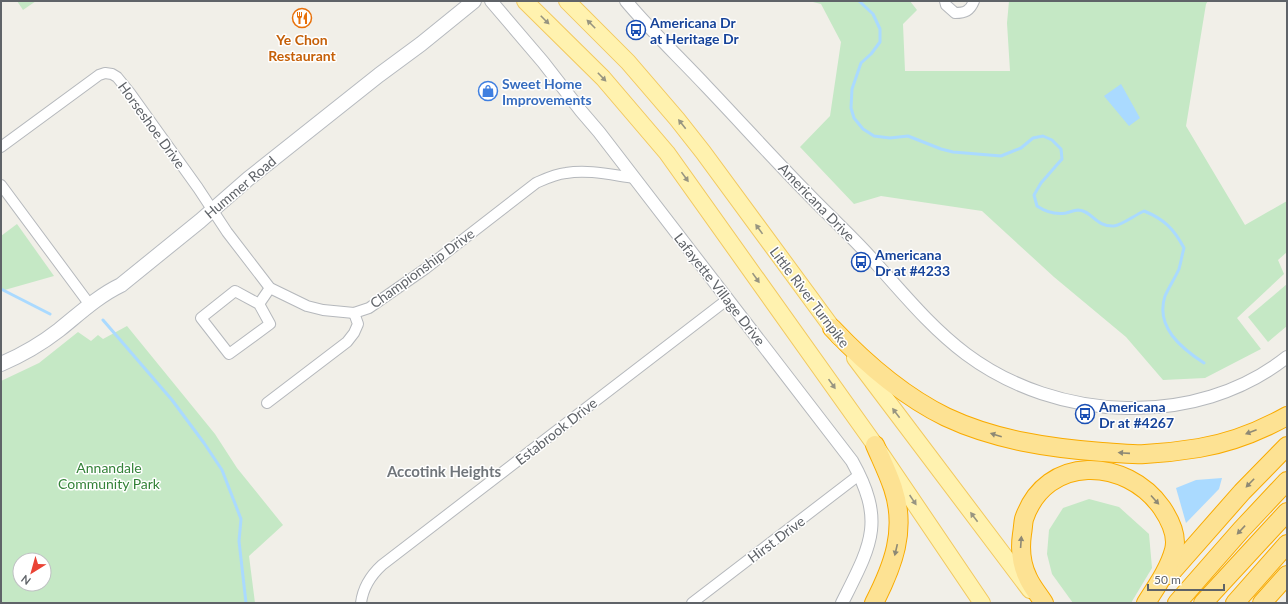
<svg xmlns="http://www.w3.org/2000/svg" width="1288" height="604" viewBox="0 0 1288 604" font-family="Lato,sans-serif">
<rect width="100%" height="100%" fill="#f1efe8"/>
<g fill="#c5e8c5" fill-rule="evenodd">
<polygon points="17,1 36,1 23,10"/>
<polygon points="809,1 910,1 917,10 903,24 905,71 1010,71 1007,23 1009,1 1208,1 1206,4 1186,126 1245,225 1287,201 1287,252 1278,260 1284,274 1237,318 1261,349 1205,378 1163,380 1126,337 1054,277 982,211 881,196 854,204 800,147 830,116 841,42 821,4"/>
<polygon points="17,224 54,276 1,291 1,236"/>
<polygon points="1287,284 1287,326 1268,342 1248,317"/>
<path d="M127,326l88,108 22,34 46,57 -34,31 6,47h-254v-222l38,-18 39,-31 13,9 7,-6 5,4zM20,560h24v24h-24z"/>
<polygon points="1089,499 1119,507 1149,534 1152,568 1131,603 1073,603 1052,574 1047,554 1049,530 1063,508"/>
</g>
<g fill="#aadaff">
<polygon points="1121,84 1140,118 1129,126 1104,96"/>
<polygon points="1222,478 1219,489 1186,523 1176,488 1196,480"/>
</g>
<g fill="none" stroke-linecap="round" stroke-linejoin="round">
<g stroke="#aadaff" stroke-width="3">
<path d="M859,1l14,13 7,15v13l-9,12 -10,9 -9,26 -1,19 3,10 9,11 11,7 16,2 18,-2 33,13 12,3 48,4 20,-8 12,-10 10,-2 9,4 9,9 1,10 -21,24 -7,12 3,11c9,6 18,9 29,7 4,-1 9,-3 12,-3 15,1 17,17 36,16 8,-1 21,-11 30,-15 20,8 30,18 40,37 -2,7 -3,14 -5,21 -4,9 -10,18 -14,27 -10,31 16,52 39,67"/>
<polyline points="1,289 50,314"/>
<polyline points="103,320 172,400 204,443 222,470 241,519 239,541 246,603"/>
</g>
<defs>
<g id="minor">
<path d="M945,1l1,4 9,8c10,0 15,-2 19,-12"/>
<path d="M1,147l98,-72 6,-2 7,1 5,3 13,16 68,95 29,44 43,56 37,18 16,4 31,3 15,-5 56,-39 111,-86c9,-4 19,-9 30,-10 22,-4 46,2 68,5"/>
<polyline points="1,185 90,305"/>
<polyline points="259,304 235,291 201,318 229,354 270,324 259,304 270,288"/>
<polyline points="267,403 347,342 354,333 358,324 354,313"/>
<path d="M361,603c2,-16 9,-27 21,-38l346,-266"/>
<polyline points="692,603 859,475"/>
</g>
<g id="tertiary">
<path d="M491,1l52,61 38,49 18,21 253,329c34,61 19,84 -10,142"/>
<path d="M626,1c25,30 54,57 81,86 40,42 79,86 121,127 15,15 30,29 44,45 30,33 58,68 94,95 91,68 230,75 321,3"/>
</g>
<path id="secondary" d="M1,364c21,-9 40,-20 58,-34 20,-16 39,-34 62,-45l79,-64 48,-42 131,-104 42,-31 53,-43"/>
<g id="primary">
<polyline points="525,1 603,78 667,153 875,445 982,603"/>
<polyline points="567,1 628,62 677,119 703,152 839,337"/>
<polyline points="855,358 1030,590"/>
</g>
<g id="motorway">
<path d="M832,328c33,35 71,68 114,89 49,23 103,31 156,35 14,1 29,3 43,2 18,-1 36,-3 54,-6 30,-5 61,-17 88,-32"/>
<polyline points="1169,575 1242,492 1287,446"/>
<path d="M874,603c19,-37 33,-73 19,-115 -5,-15 -12,-29 -18,-43"/>
<path d="M1044,603c-5,-8 -12,-16 -16,-25 -7,-14 -8,-30 -6,-44 1,-5 1,-11 2,-15 22,-65 102,-62 138,-11 8,12 16,27 12,42 -5,19 -18,37 -28,53"/>
<polyline points="1177,603 1241,530 1287,481"/>
<polyline points="1203,603 1287,512"/>
<polyline points="1235,603 1287,544"/>
<polyline points="1262,603 1287,575"/>
</g>
</defs>
<use href="#minor" stroke="#b5b8bc" stroke-width="12"/>
<use href="#tertiary" stroke="#b5b8bc" stroke-width="14"/>
<use href="#secondary" stroke="#b6babf" stroke-width="16"/>
<use href="#primary" stroke="#f2c960" stroke-width="18"/>
<use href="#motorway" stroke="#f9ab00" stroke-width="20"/>
<use href="#minor" stroke="#fff" stroke-width="10"/>
<use href="#tertiary" stroke="#fff" stroke-width="12"/>
<use href="#secondary" stroke="#fff" stroke-width="14"/>
<use href="#primary" stroke="#fff2af" stroke-width="16"/>
<use href="#motorway" stroke="#fde293" stroke-width="18"/>
</g>
<defs><path id="oneway-solid" d="M-6-.8H1V-3.2L6.5 0L1 3.2V.8H-6Z"/></defs>
<g fill="#979581">
<use href="#oneway-solid" transform="translate(545 20) rotate(45)"/>
<use href="#oneway-solid" transform="translate(591 24) rotate(-135)"/>
<use href="#oneway-solid" transform="translate(602 77) rotate(46)"/>
<use href="#oneway-solid" transform="translate(682 124) rotate(-128)"/>
<use href="#oneway-solid" transform="translate(685 177) rotate(54)"/>
<use href="#oneway-solid" transform="translate(759 229) rotate(-126)"/>
<use href="#oneway-solid" transform="translate(756 278) rotate(55)"/>
<use href="#oneway-solid" transform="translate(832 384) rotate(55)"/>
<use href="#oneway-solid" transform="translate(896 413) rotate(-127)"/>
<use href="#oneway-solid" transform="translate(913 500) rotate(56)"/>
<use href="#oneway-solid" transform="translate(974 517) rotate(-127)"/>
</g>
<g fill="#8e8975">
<use href="#oneway-solid" transform="translate(1251 432) rotate(159)"/>
<use href="#oneway-solid" transform="translate(996 435) rotate(-163)"/>
<use href="#oneway-solid" transform="translate(1124 453) rotate(-176)"/>
<use href="#oneway-solid" transform="translate(1250 483) rotate(134)"/>
<use href="#oneway-solid" transform="translate(1155 500) rotate(48)"/>
<use href="#oneway-solid" transform="translate(1241 530) rotate(133)"/>
<use href="#oneway-solid" transform="translate(1021 542) rotate(-86)"/>
<use href="#oneway-solid" transform="translate(896 550) rotate(103)"/>
</g>
<defs>
<symbol id="restaurant-ring" viewBox="-11 -11 22 22"><circle r="9.5" fill="#fff" stroke="#e8710a" stroke-width="1.5"/><path d="M-5-6h1v4h1v-4h1v4h1v-4h1v5L-1.5 .5V6h-2V.5L-5-1ZM5-6V6H3V1.5H1.5Q1.5-4 5-6Z" fill="#e8710a"/></symbol>
<symbol id="bus-ring" viewBox="-11 -11 22 22"><circle r="9.5" fill="#fff" stroke="#1a4fb4" stroke-width="1.5"/><path d="M-5-6H5V4H4V6H2V4H-2V6H-4V4H-5ZM-3.5-4V0h7V-4ZM-3.5 1.2v1.5H-2V1.2ZM2 1.2v1.5H3.5V1.2Z" fill="#1a4fb4"/></symbol>
<symbol id="shop-ring" viewBox="-11 -11 22 22"><circle r="9.5" fill="#fff" stroke="#3f7fe0" stroke-width="1.5"/><path d="M-5-2.5h2.3a2.7 3.5 0 0 1 5.4 0H5L5.5 6h-11ZM-1.5-2.5h3a1.5 2.3 0 0 0-3 0Z" fill="#3f7fe0"/></symbol>
</defs>
<g fill-rule="evenodd">
<use href="#restaurant-ring" x="291" y="7" width="22" height="22"/>
<use href="#bus-ring" x="625" y="19" width="22" height="22"/>
<use href="#shop-ring" x="477" y="80" width="22" height="22"/>
<use href="#bus-ring" x="850" y="251" width="22" height="22"/>
<use href="#bus-ring" x="1074" y="403" width="22" height="22"/>
</g>
<g text-anchor="middle" dominant-baseline="central" stroke-width="3" stroke-linejoin="round" paint-order="stroke">
<g font-size="14" font-weight="bold" fill="#164399" stroke="#fff" text-anchor="start">
<text x="650" y="22">Americana Dr<tspan x="650" dy="16">at Heritage Dr</tspan></text>
<text x="875" y="254">Americana<tspan x="875" dy="16">Dr at #4233</tspan></text>
<text x="1099" y="406">Americana<tspan x="1099" dy="16">Dr at #4267</tspan></text>
</g>
<g font-size="14" font-weight="bold" fill="#c56008" stroke="#fff">
<text x="302" y="39">Ye Chon<tspan x="302" dy="16">Restaurant</tspan></text>
</g>
<g font-size="14" font-weight="bold" fill="#366cbe" stroke="#fff" text-anchor="start">
<text x="502" y="83">Sweet Home<tspan x="502" dy="16">Improvements</tspan></text>
</g>
<g font-size="14" fill="#5f6368" stroke="#fff">
<text transform="translate(152 125) rotate(54)">Horseshoe Drive</text>
<text transform="translate(240 187) rotate(-40)">Hummer Road</text>
<text transform="translate(817 202) rotate(46)">Americana Drive</text>
<text transform="translate(422 268) rotate(-36)">Championship Drive</text>
<text transform="translate(720 289) rotate(52)">Lafayette Village Drive</text>
<text transform="translate(810 297) rotate(53)">Little River Turnpike</text>
<text transform="translate(556 431) rotate(-38)">Estabrook Drive</text>
<text transform="translate(776 539) rotate(-37)">Hirst Drive</text>
</g>
<g font-size="14" fill="#348238" stroke="#fff">
<text x="109" y="467">Annandale<tspan x="109" dy="16">Community Park</tspan></text>
</g>
<g font-size="15" font-weight="bold" fill="#70757a" stroke="#fff">
<text x="444" y="471">Accotink Heights</text>
</g>
</g>
<rect width="1288" height="604" fill="none" stroke="#5f6368" stroke-width="4"/>
<g transform="translate(32 572) rotate(217)"><circle r="19" fill="#ffffff" stroke="#bfc1c3"/>
<path d="M0-3L7 15L0 10L-7 15Z" fill="#ea4335"/>
<text y="-6" font-size="11" font-weight="bold" text-anchor="middle" fill="#5f6368">N</text>
</g>
<path d="M1148 584v6h76v-6" fill="none" stroke="#5f6368" stroke-width="2"/>
<text x="1154" y="584" font-size="12" fill="#5f6368" stroke="#ffffff" stroke-width="3" paint-order="stroke">50 m</text>
</svg>
